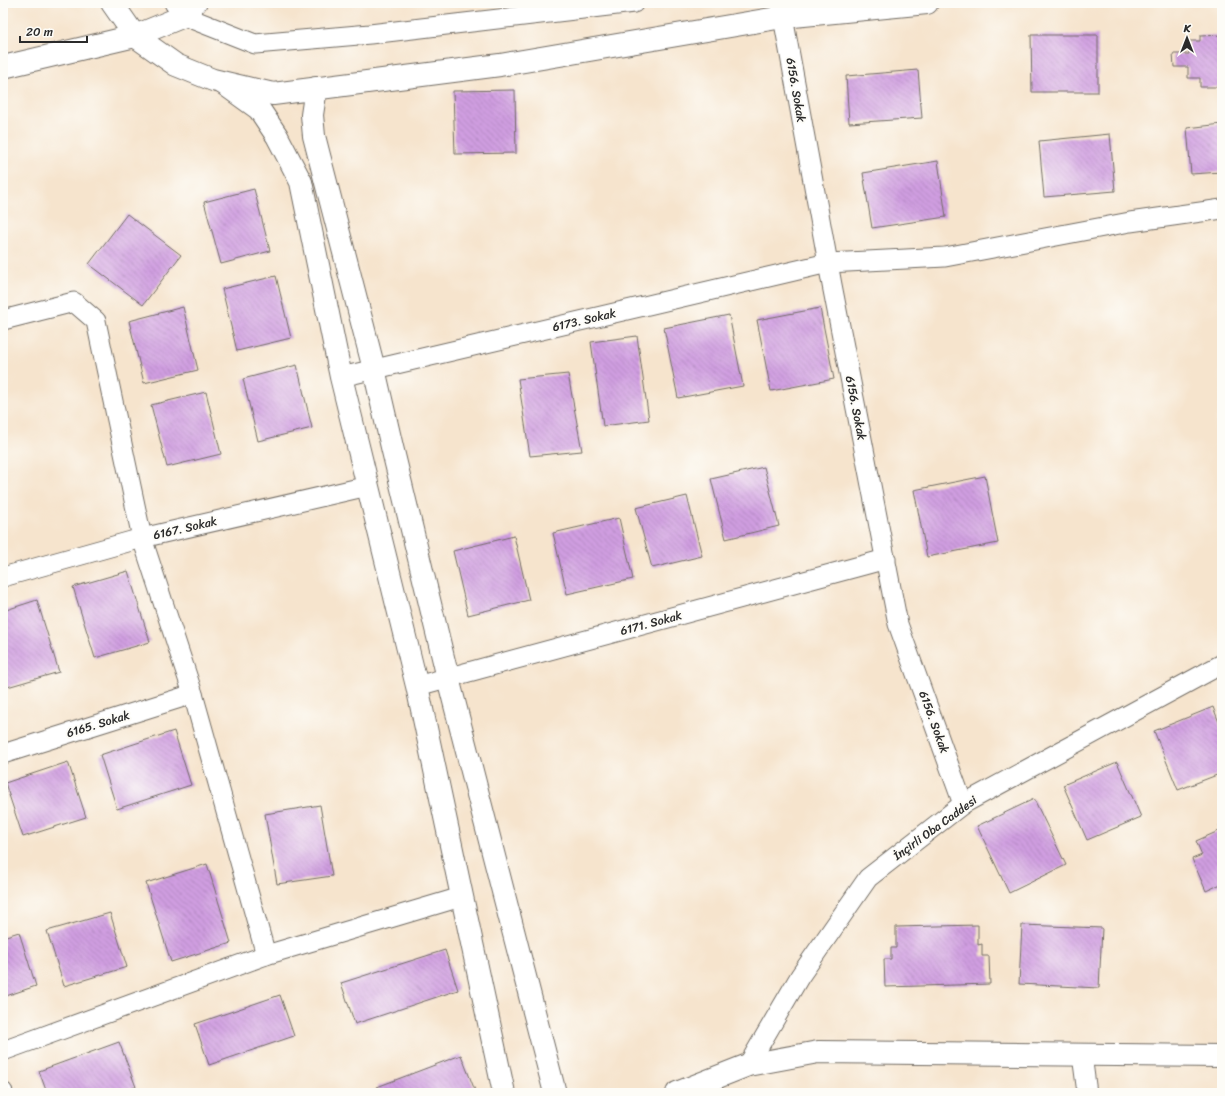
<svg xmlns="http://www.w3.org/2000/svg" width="1225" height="1096" viewBox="0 0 1225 1096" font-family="Sriracha,sans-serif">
<defs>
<pattern id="park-dots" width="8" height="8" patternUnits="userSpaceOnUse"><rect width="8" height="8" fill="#aecd75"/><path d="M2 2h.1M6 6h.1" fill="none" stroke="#96b065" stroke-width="1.8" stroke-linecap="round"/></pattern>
<pattern id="building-back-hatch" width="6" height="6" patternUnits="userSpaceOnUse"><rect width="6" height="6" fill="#d09ee1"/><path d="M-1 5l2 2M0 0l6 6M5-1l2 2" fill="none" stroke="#a981b7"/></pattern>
</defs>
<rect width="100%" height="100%" fill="#fdfcf7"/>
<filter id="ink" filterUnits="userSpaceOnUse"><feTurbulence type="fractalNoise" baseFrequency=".025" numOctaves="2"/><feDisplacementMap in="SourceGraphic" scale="8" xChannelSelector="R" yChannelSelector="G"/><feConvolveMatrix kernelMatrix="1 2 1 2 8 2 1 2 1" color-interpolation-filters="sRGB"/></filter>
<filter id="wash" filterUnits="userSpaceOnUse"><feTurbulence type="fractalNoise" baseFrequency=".012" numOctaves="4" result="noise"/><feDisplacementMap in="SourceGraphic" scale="16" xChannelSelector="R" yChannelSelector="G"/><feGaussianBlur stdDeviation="0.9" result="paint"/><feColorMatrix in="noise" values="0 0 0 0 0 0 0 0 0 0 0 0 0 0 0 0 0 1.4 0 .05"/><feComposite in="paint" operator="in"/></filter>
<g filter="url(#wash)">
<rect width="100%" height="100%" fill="#f6e4cd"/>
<polygon fill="url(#park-dots)" stroke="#6c7c50" points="1108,1090 1206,1093 1108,1093"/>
<g id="blocks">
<g fill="url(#building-back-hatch)">
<polygon points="1031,35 1098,35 1098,92 1032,92"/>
<polygon points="1222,35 1222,87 1200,87 1200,78 1188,78 1188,67 1174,67 1173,54 1189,54 1188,41 1200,41 1200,36"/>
<polygon points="918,70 922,118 849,123 846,76"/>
<polygon points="515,90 516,153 455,154 453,91"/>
<polygon points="1222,124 1222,172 1191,174 1187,128"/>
<polygon points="1110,134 1115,191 1044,197 1039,141"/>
<polygon points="938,161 946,217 872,228 863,173"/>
<polygon points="254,189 270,251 221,264 204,202"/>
<polygon points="127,214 181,255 143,305 89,264"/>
<polygon points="276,276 291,338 237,351 222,289"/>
<polygon points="183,307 198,370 144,383 129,321"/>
<polygon points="820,308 834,379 771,391 757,320"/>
<polygon points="729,315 743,386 678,398 664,328"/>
<polygon points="637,336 649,420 603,426 591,342"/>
<polygon points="297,365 312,428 258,441 243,379"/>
<polygon points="568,374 582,451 530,456 518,379"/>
<polygon points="206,392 221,454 167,467 151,405"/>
<polygon points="764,467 779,526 726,539 711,479"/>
<polygon points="985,476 998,543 927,557 914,490"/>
<polygon points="687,496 702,556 652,568 636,508"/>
<polygon points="619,518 633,579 567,594 553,533"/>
<polygon points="514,536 529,600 468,615 453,551"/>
<polygon points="128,571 150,642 95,658 73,587"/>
<polygon points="37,600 59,672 4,688 3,684 3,611"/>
<polygon points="1213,707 1222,730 1222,773 1178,790 1154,731"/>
<polygon points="174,731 191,785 117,809 100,755"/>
<polygon points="68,762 86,817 23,837 5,783"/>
<polygon points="1117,762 1141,817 1087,840 1063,785"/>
<polygon points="1034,799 1066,865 1009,893 977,826"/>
<polygon points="320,805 332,876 277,884 265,814"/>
<polygon points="1222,823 1222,888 1221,884 1206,891 1192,859 1202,855 1196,841 1221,830 1219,825"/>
<polygon points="207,864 231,943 171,962 146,883"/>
<polygon points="110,913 127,967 64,986 47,931"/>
<polygon points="978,925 978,945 982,944 982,956 989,956 990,984 885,987 884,959 891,959 891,948 896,948 896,927"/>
<polygon points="1022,925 1102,928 1099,988 1019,984"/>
<polygon points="19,932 36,986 3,997 3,937"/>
<polygon points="445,950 458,990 355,1024 341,983"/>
<polygon points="280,995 294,1036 209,1065 195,1024"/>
<polygon points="119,1042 136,1087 120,1093 47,1093 39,1071"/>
<polygon points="461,1055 476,1093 379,1093 377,1087"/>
</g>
</g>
</g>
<g filter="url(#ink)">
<use href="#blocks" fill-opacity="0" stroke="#726c64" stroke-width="1"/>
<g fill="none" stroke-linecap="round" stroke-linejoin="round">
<defs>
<g id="street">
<polyline points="174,3 184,16 255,44 370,34 634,3"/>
<polyline points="781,3 783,17 832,285 898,624 963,804"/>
<polyline points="184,16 197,3"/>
<polyline points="3,320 74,302 96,321 142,538 193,694 266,955"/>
<polyline points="341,377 828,263 945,257 1130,222 1222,209"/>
<polyline points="3,577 142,538 368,486"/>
<polyline points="417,686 886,559"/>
<polyline points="3,754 193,694"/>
<polyline points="3,1051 266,955 461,897"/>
<polyline points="1082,1055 1087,1093"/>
<polyline points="748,1065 800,976 868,878 963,804 1222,664"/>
<polyline points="3,1092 3,1093"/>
</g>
<g id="secondary">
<polyline points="112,3 135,36 176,65 213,80 273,94 500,65 783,17 927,3"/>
<polyline points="3,67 135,36 184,16"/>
<polyline points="223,83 259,109 277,136 301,182 341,377 417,686 504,1093"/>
<polyline points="316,88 312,115 314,136 374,369 392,447 448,678 555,1093"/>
<polyline points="677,1093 748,1065 818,1052 1222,1056"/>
</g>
</defs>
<use href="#street" stroke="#726c64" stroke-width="21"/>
<use href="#secondary" stroke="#726c64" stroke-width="24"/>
<use href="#street" stroke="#fff" stroke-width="19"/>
<use href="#secondary" stroke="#fff" stroke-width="22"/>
</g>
</g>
<g text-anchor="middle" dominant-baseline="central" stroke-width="4" stroke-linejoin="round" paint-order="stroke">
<g font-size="12" fill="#2b2b2b" stroke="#fdfcf7">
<text transform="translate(796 90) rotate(80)">6156. Sokak</text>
<text transform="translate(584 320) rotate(-13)">6173. Sokak</text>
<text transform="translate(856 408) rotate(79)">6156. Sokak</text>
<text transform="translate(185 528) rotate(-13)">6167. Sokak</text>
<text transform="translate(651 623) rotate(-15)">6171. Sokak</text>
<text transform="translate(934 722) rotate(70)">6156. Sokak</text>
<text transform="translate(98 724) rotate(-17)">6165. Sokak</text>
<text transform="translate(935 828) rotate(-36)">İnçirli Oba Caddesi</text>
</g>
</g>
<rect width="1225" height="1096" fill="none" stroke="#fdfcf7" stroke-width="16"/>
<g transform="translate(1187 38)" stroke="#fdfcf7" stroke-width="3" paint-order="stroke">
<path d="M0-3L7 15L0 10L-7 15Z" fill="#2b2b2b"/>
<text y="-6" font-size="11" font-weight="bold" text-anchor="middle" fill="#2b2b2b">K</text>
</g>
<path d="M20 36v6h67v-6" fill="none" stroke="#2b2b2b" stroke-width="2"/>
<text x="26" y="36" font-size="12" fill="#2b2b2b" stroke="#fdfcf7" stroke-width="3" paint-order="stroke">20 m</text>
</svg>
